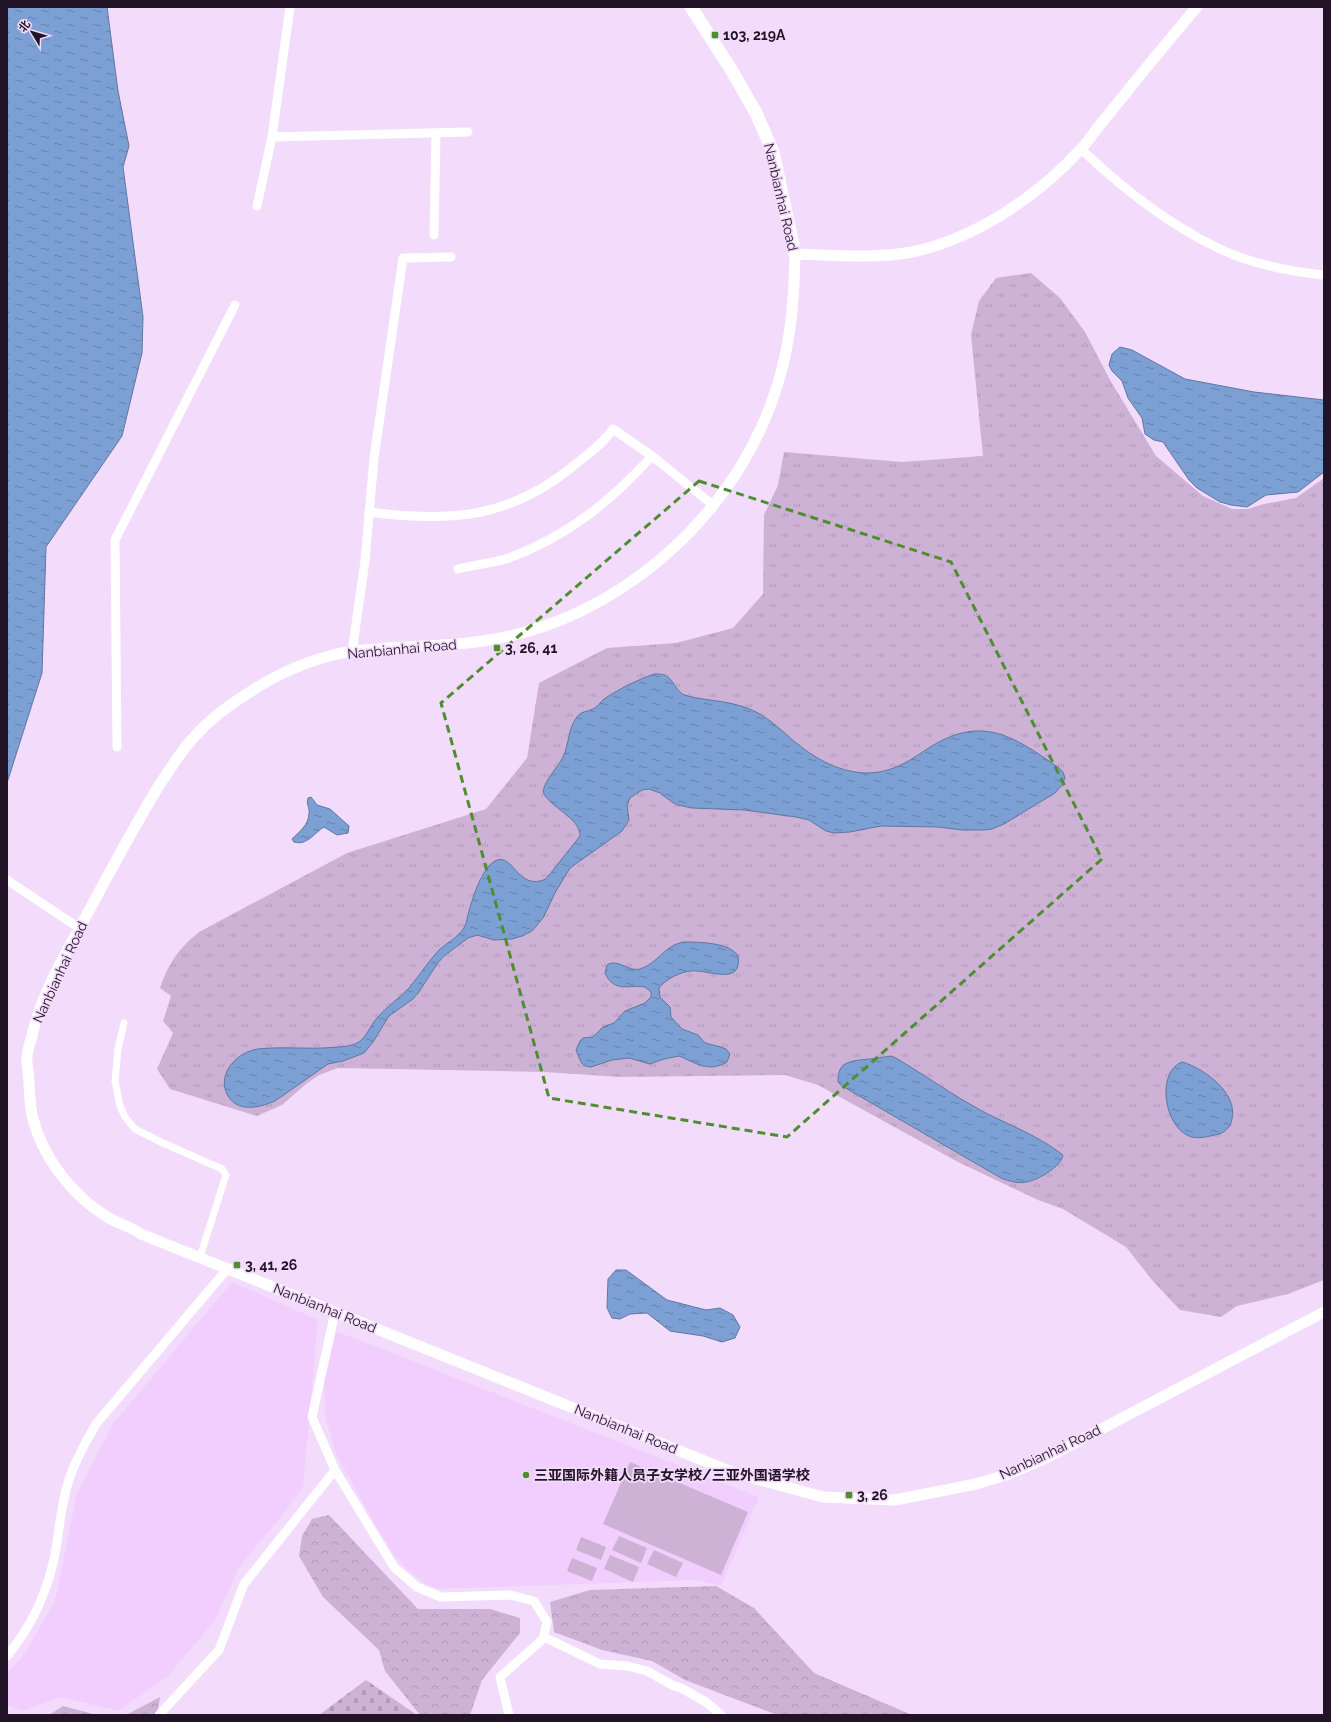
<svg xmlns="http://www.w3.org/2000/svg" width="1331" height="1722" viewBox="0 0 1331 1722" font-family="Raleway,'Noto Sans SC',sans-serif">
<defs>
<pattern id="grass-tufts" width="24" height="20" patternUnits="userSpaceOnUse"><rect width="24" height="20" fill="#cdb2d6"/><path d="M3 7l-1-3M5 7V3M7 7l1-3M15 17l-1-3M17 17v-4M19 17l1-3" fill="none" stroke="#b098b8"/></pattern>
<pattern id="forest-crowns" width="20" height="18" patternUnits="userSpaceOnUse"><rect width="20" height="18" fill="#cdb2d6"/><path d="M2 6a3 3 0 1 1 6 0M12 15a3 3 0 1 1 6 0" fill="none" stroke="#b098b8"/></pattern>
<pattern id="cemetery-stones" width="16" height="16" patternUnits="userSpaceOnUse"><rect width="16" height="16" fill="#cdb2d6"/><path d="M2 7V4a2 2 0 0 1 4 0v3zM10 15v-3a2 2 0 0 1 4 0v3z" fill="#b098b8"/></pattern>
<pattern id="water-ripples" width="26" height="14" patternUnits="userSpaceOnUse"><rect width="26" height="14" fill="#7ca0d4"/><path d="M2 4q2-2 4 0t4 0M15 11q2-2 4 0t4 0" fill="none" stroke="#6581ac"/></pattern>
</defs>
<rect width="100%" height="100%" fill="#f3dcfb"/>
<g fill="#f1cefd">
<polygon points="232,1282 318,1320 303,1487 283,1514 240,1566 215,1620 168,1676 118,1711 61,1697 22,1711 7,1705 7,1674 25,1653 55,1601 77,1493 113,1424"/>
<polygon points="336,1332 341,1333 759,1497 721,1586 697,1580 440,1589 428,1585 410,1572 395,1556 375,1524 336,1454 325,1416 324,1381"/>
</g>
<path fill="url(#grass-tufts)" d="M1031,273l29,25 25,34 25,48 46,76 47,40 29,13h16l16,-5 32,-6 28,-20v802l-36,14 -51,12 -16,11 -41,-7 -28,-30 -26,-33 -63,-38 -25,-9 -80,-38 -140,-77 -33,-10 -164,2 -77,-5 -206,-4 -19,7 -13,9 -24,21 -25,11 -87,-27 -13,-20 16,-36 -10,-12 8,-25 -11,-8c9,-25 18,-39 39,-56l148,-79 139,-44 41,-51 12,-75 68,-35 69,-5 57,-15 30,-34 1,-79 14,-30 6,-33 118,10 81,-6 -12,-121 8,-34 17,-23z"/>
<g fill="url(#forest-crowns)">
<polygon points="329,1515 418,1609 490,1609 520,1618 520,1633 482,1680 470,1715 420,1715 385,1671 379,1650 323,1597 299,1556 302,1536 312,1519"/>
<polygon points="716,1586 754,1608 814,1673 912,1715 777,1715 685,1680 652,1661 602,1650 554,1632 550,1602 590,1590"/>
<polygon points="160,1697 157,1715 126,1715"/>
<polygon points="63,1706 97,1715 49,1715"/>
</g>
<polygon fill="url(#cemetery-stones)" points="366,1680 417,1715 319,1715"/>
<g fill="#cdb2d6">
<polygon points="630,1462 748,1512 721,1575 603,1524"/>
<polygon points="619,1536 647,1548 641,1563 612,1550"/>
<polygon points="581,1537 606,1547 601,1560 576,1550"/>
<polygon points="654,1550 683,1563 676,1577 647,1564"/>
<polygon points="610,1555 639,1567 633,1582 604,1569"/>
<polygon points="572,1558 597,1568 592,1581 567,1571"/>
</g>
<g fill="url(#water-ripples)" stroke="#6176a0">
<polygon points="7,7 107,7 118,91 129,146 123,167 143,317 142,353 122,436 46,547 42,673 7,783"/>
<polygon points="1120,347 1132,350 1185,379 1254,392 1324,400 1324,472 1298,492 1266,495 1247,507 1231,505 1220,502 1197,488 1189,480 1163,442 1154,440 1145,434 1142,418 1128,398 1122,381 1112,371 1109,365 1112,354"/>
<path d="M654,674c21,-1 16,12 30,21 25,7 51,5 74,18 11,6 21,15 31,24 22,19 47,35 77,36 25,0 42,-11 61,-24 54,-35 85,-14 132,19l4,4 2,6 -3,7 -7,8 -51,31 -12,5 -9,1h-21l-24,-3 -57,-1 -31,6 -16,1 -8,-2 -17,-11 -13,-3 -52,-7 -52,-2 -14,-3 -6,-3 -12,-9 -11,-4 -7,1 -12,8 -3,7 2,15 -7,11 -52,37 -14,23 -13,27 -11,13 -10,5 -10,3 -18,1 -17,-5 -9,3 -24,18 -7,8 -18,28 -6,7 -24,17 -16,26 -9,11 -21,8 -15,3 -53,37c-16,7 -39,12 -48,-7 -10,-21 10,-42 31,-45 26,-3 53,1 79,-2 6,0 12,-1 18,-3 11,-4 15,-19 23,-27 9,-11 21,-18 31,-29 10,-12 19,-26 30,-38 8,-7 19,-13 25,-22 3,-5 3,-12 5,-17 4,-14 13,-43 26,-50 18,-10 22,31 51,18l34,-43c0,-19 -30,-28 -37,-44 2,-13 14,-23 20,-35 6,-12 5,-29 14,-40 4,-6 10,-5 16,-8 5,-2 7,-7 11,-10 15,-10 33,-19 50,-25z"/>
<path d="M311,797l6,8 13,4 19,17 -1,7 -11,2 -13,-8c-10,6 -17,19 -30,15l-2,-3c7,-7 17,-14 17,-26 1,-5 -3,-9 -1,-15z"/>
<path d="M683,942c14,0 47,0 55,14 5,31 -31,13 -47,15 -11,1 -25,8 -32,17l1,9 10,10 1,10 11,12 16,6 7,8 16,4 5,2 4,5 -3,8c-18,11 -31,1 -48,-6l-15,3 -14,5 -21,-6 -17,2 -21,7 -6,-1 -4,-4 -5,-12 4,-9 3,-3 10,-1 10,-10 11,-4 11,-12 20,-8 6,-6v-5l-6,-5c-16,-3 -30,7 -40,-14l2,-8c10,-7 22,7 33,4 17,-5 24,-23 43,-27z"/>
<path d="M891,1056l5,2c29,17 56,37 86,53 27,14 57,25 81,44 -1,11 -26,26 -37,27 -8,2 -17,-1 -25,-4l-159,-92 -4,-4c-1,-22 15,-21 31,-23 7,0 14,-2 22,-3z"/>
<path d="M1182,1062c22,6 56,31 50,57 -1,7 -6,13 -13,15 -9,2 -22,6 -30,2 -25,-10 -33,-64 -7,-74z"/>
<polygon points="616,1270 626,1270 667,1300 706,1310 720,1308 733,1315 740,1327 735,1338 722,1342 703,1336 670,1331 647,1313 630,1314 620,1319 612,1318 607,1308 608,1279"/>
</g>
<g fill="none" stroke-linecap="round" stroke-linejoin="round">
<polyline stroke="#fff" stroke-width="7" points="124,1023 118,1049 115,1081 120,1106 125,1117 135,1129 163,1143 222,1169 226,1175 200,1257"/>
<g stroke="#fff" stroke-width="9">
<polyline points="272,137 468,132"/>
<path d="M1081,149c40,38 85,74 135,98 33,17 71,24 108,28"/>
<polyline points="257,206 272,137 290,7"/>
<polyline points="434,235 436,133"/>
<path d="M369,512c82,11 143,6 208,-49 13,-11 27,-20 36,-34l39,27 61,49"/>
<path d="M458,569c16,-4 35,-6 51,-11 59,-22 101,-56 143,-102"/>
<polyline points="352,652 365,561 374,458 403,258 451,257"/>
<polyline points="117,747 115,540 235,305"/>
<polyline points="7,880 79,928"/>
<polyline points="335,1312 312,1417 335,1470 394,1567 417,1587 441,1597 510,1595 534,1601 547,1622 543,1639 500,1677 509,1715"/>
<polyline points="544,1637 600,1664 627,1666 647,1671 672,1685 681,1688 706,1702 721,1715"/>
<path d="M7,1656c25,-30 42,-68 49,-107 4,-24 5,-46 13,-69 6,-20 17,-38 27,-56l132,-156"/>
<polyline points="159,1715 219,1650 244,1584 335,1470"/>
</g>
<path stroke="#fff" stroke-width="11" d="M1197,7c-32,37 -63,76 -94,114 -8,9 -14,20 -23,29 -42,46 -105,89 -168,102 -37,7 -79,3 -117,2 -1,53 -5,99 -24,150 -44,119 -156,216 -282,236 -51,9 -102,4 -152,14 -30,7 -61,21 -87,38 -20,12 -40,27 -56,45 -13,14 -23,31 -34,47 -24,39 -46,80 -68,121 -22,42 -50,85 -60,131 -2,7 -5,15 -5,21 -1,2 1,13 1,15 2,14 1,29 4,43 10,42 40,81 77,103 10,6 22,9 32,16l591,238 91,25 72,3 81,-16 30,-9 42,-18 276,-145"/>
<polyline stroke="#fff" stroke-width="13" points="691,7 732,71 756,113 773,152 795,254"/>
</g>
<path fill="none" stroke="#4e8e30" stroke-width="3" stroke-dasharray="8 5" stroke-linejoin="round" d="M699,481l252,81 151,297 -315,278 -238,-39 -108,-395z"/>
<g fill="#4e8e30" stroke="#f3dcfb" stroke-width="1.5">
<rect x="711" y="31" width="8" height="8" rx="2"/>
<rect x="493" y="644" width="8" height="8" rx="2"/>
<rect x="233" y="1261" width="8" height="8" rx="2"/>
<circle cx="526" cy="1475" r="4"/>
<rect x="845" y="1491" width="8" height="8" rx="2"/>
</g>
<g text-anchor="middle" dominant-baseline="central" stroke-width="3.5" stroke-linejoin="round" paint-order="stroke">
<g font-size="14" font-weight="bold" fill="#221426" stroke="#f3dcfb" text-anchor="start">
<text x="723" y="35">103, 219A</text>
<text x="505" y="648">3, 26, 41</text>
<text x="245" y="1265">3, 41, 26</text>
<text x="534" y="1475">三亚国际外籍人员子女学校/三亚外国语学校</text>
<text x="857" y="1495">3, 26</text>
</g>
<g font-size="14" fill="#221426" stroke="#f3dcfb">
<text transform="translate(781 197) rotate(77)">Nanbianhai Road</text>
<text transform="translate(402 649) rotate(-5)">Nanbianhai Road</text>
<text transform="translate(60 972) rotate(-65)">Nanbianhai Road</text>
<text transform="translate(325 1308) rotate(22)">Nanbianhai Road</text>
<text transform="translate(626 1429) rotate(22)">Nanbianhai Road</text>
<text transform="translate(1050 1452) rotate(-25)">Nanbianhai Road</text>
</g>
</g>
<rect width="1331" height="1722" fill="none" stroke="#221426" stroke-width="16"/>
<g transform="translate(32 32) rotate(308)" stroke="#f3dcfb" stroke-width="3" paint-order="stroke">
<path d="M0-3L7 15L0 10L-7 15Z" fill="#221426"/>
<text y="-6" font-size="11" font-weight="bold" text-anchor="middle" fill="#221426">北</text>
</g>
</svg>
